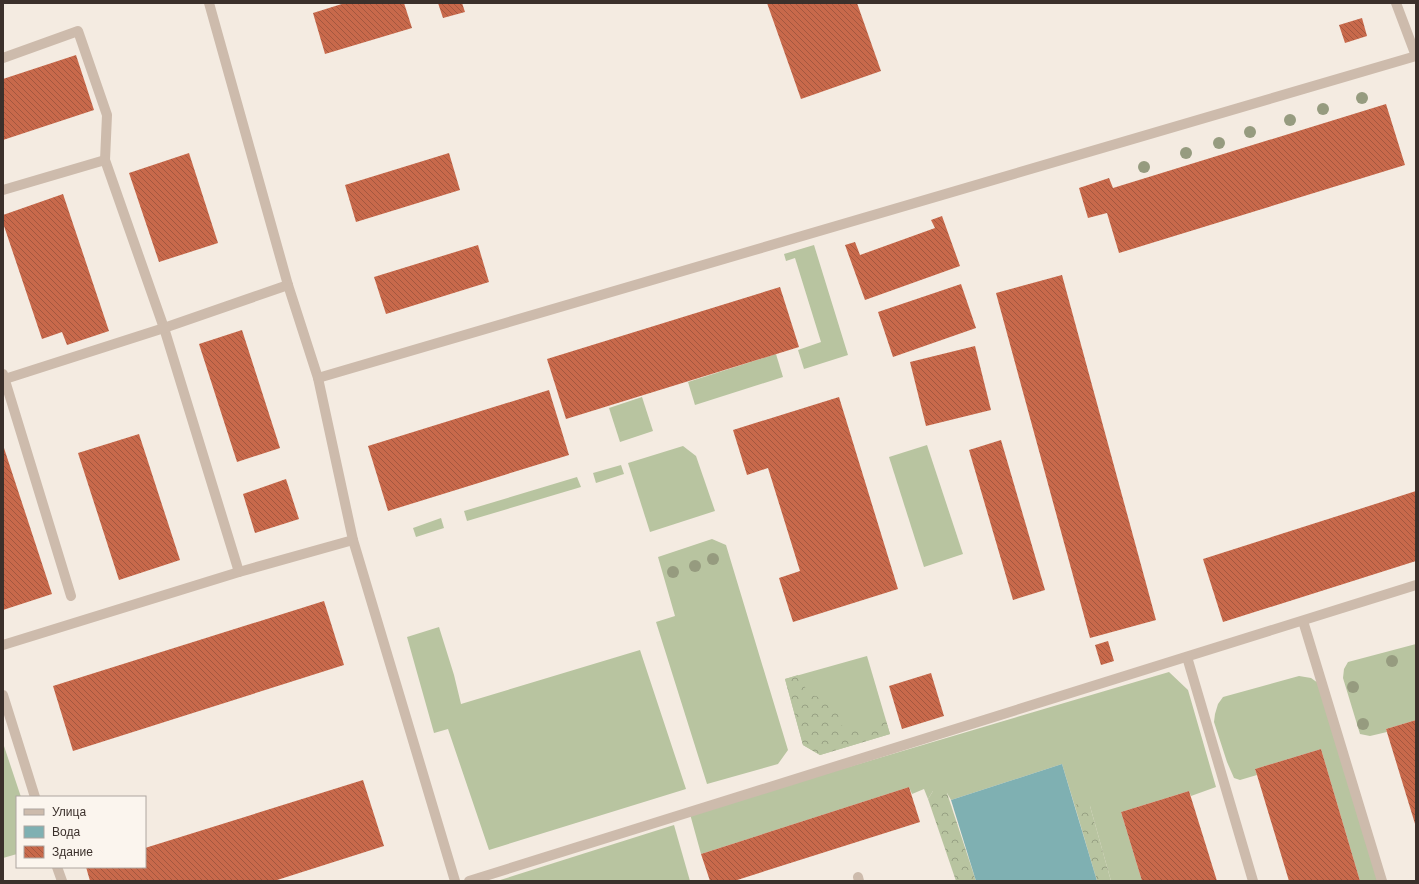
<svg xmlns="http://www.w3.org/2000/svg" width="1419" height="884" viewBox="0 0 1419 884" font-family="'Work Sans',sans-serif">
<defs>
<pattern id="forest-crowns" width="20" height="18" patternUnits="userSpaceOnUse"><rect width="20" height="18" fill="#b8c4a0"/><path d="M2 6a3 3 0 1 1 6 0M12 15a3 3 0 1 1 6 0" fill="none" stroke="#97a083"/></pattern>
<pattern id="building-back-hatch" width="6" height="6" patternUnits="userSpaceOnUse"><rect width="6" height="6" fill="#c8694b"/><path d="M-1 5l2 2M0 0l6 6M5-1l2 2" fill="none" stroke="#a4573f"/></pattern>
</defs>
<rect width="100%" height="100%" fill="#f4ebe1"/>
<g fill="#b8c4a0">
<polygon points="814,245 848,355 804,369 798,350 821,342 795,258 786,261 784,254"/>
<polygon points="776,354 783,377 695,405 688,382"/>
<polygon points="642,397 653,431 620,442 609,408"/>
<polygon points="927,445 963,554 924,567 889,457"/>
<polygon points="683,446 696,456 715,511 650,532 628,463"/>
<polygon points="621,465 624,474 596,483 593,473"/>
<polygon points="577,477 581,487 467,521 464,511"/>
<polygon points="441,518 444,528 416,537 413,528"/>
<polygon points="712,539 726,545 788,750 778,764 707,784 656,622 675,616 658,557"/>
<polygon points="439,627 454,675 461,704 640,650 686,789 489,850 448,729 434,733 407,637"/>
<polygon points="1416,644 1416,720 1386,729 1387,732 1370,736 1360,734 1343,678 1344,669 1348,662"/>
<polygon points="867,656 890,734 820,755 803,745 785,679"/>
<polygon points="1169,672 1188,690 1216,787 1191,796 1189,791 1121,812 1142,881 1111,881 1090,806 1076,805 1076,810 1062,764 951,800 947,793 933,791 928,799 924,789 912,794 909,787 701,854 690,814"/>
<polygon points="1299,676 1311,678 1318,683 1378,881 1360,881 1321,749 1255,769 1257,775 1240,780 1234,778 1227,762 1214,722 1215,714 1218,704 1223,697"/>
<polygon points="3,743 21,797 17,797 17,854 3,858"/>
<polygon points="674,825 690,881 497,881"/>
</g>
<g fill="url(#forest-crowns)">
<polygon points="798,675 809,694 822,698 835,706 843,728 855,731 886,721 890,734 820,755 803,745 785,679"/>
<polygon points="937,789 942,789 947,793 976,881 956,881 928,799 933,791"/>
<polygon points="1080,800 1085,801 1090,806 1111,881 1097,881 1076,810 1076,805"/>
</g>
<polygon fill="#7fb0b2" points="1062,764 1097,881 976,881 951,800"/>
<g fill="url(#building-back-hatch)">
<polygon points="345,3 404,3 412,28 325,54 313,13"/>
<polygon points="438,3 462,3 465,12 443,18"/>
<polygon points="767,3 857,3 881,71 801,99"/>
<polygon points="1362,18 1367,36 1345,43 1339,25"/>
<polygon points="76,55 94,110 3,140 3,79"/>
<polygon points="1386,104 1405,165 1119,253 1107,213 1088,218 1079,188 1109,178 1113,188"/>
<polygon points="189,153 218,243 159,262 129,173"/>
<polygon points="449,153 460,190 356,222 345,185"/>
<polygon points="63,194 109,331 67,345 62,332 42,339 3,223 3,215"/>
<polygon points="942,216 960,266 865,300 845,245 855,242 860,255 935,228 931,220"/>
<polygon points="478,245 489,282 386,314 374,277"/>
<polygon points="1062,275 1156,620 1090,638 996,293"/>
<polygon points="961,284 976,328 893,357 878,312"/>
<polygon points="780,287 799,347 566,419 547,359"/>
<polygon points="242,330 280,448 237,462 199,344"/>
<polygon points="975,346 991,410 926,426 910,362"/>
<polygon points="549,390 569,455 388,511 368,446"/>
<polygon points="839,397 898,589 793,622 779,578 800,571 768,468 747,475 733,430"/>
<polygon points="139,434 180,560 119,580 78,453"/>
<polygon points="1001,440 1045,590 1013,600 969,450"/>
<polygon points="3,445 52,594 3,610"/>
<polygon points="286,479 299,519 255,533 243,494"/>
<polygon points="1416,491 1416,561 1223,622 1203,559"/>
<polygon points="324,601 344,665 73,751 53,686"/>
<polygon points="1108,641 1114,661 1101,665 1095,645"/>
<polygon points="931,673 944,716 902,729 889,686"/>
<polygon points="1416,720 1416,827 1386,729"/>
<polygon points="1321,749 1360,881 1289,881 1257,775 1255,769"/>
<polygon points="363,780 384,846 274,881 90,881 86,867 145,867 145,848"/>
<polygon points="909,787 920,822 734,881 710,881 701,854"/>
<polygon points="1189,791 1217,881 1142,881 1121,812"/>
</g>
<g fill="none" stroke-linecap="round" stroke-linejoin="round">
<g stroke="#cdbbac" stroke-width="10">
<polyline points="209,3 288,285 318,378 353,540 455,881"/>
<polyline points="3,58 78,31 107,115 105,160 164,328 239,572"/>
<polyline points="3,190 105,160"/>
<polyline points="3,374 71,596"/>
<polyline points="318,378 1416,56"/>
<polyline points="5,379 164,328 288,285"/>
<polyline points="1303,621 1382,881"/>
<polyline points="3,645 239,572 353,540"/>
<polyline points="1187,657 1253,881"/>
<polyline points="3,695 35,797"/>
<polyline points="57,867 62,881"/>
<polyline points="858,877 859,881"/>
<polyline points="469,881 1416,585"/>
</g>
<polyline stroke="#cdbbac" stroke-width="10" points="1396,3 1416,56"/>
</g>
<g fill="#969b7f">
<circle cx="1362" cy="98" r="6"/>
<circle cx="1323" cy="109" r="6"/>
<circle cx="1290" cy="120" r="6"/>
<circle cx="1250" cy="132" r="6"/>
<circle cx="1219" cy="143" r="6"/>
<circle cx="1186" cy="153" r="6"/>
<circle cx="1144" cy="167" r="6"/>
<circle cx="713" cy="559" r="6"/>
<circle cx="695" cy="566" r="6"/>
<circle cx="673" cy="572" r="6"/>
<circle cx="1392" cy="661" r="6"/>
<circle cx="1353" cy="687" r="6"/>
<circle cx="1363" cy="724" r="6"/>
</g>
<rect width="1419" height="884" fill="none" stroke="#3b302b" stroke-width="8"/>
<rect x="16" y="796" width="130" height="72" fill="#fbf5ee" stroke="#aea6a0"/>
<rect x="24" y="809" width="20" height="6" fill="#cdbbac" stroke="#aea6a0"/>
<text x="52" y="816" font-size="12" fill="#3b302b">Улица</text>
<rect x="24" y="826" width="20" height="12" fill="#7fb0b2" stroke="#aea6a0"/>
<text x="52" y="836" font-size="12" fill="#3b302b">Вода</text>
<rect x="24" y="846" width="20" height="12" fill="url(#building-back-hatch)" stroke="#aea6a0"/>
<text x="52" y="856" font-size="12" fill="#3b302b">Здание</text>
</svg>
